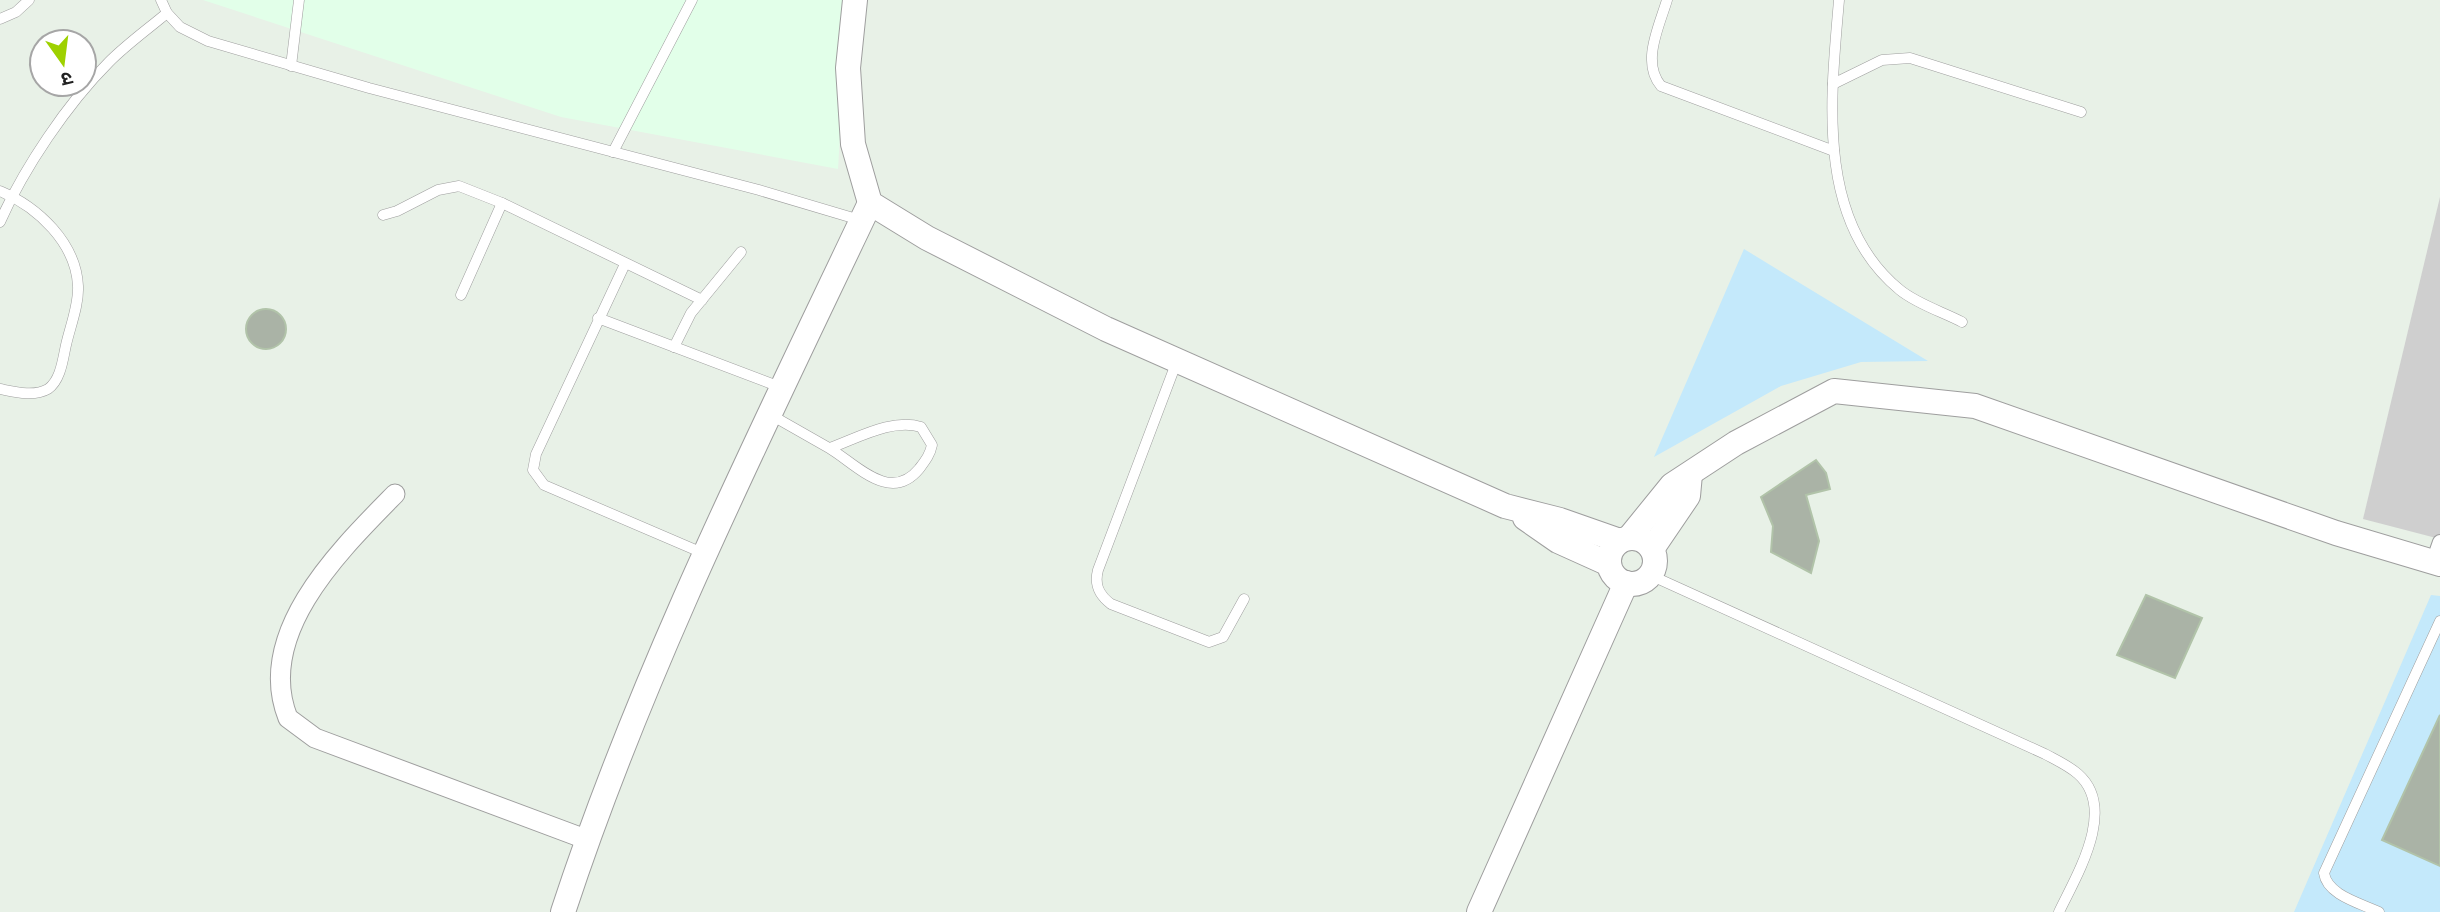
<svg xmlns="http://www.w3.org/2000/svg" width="2440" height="912" viewBox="0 0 2440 912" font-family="'Source Sans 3','Noto Sans Devanagari',sans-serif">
<rect width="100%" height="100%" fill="#e8f1e7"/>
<polygon fill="#e2ffe9" points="203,0 848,0 838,169 561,117"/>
<polygon fill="#cfcfcf" points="2440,197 2440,539 2363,519"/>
<g fill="#c4e9fb">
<polygon points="1744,249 1928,361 1861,362 1781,386 1654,457"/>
<polygon points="2431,595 2440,596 2440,912 2294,912"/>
</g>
<g fill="#aab3a6" stroke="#b1c3a9" stroke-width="2">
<circle cx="266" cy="329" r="20"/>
<polygon points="1816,460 1826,473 1830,489 1806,495 1819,541 1811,573 1771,552 1773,526 1761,497"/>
<polygon points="2146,595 2202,618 2175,678 2117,655"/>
<polygon points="2440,715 2440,866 2382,840"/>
</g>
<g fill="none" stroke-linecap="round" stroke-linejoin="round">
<defs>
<g id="service">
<polyline points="161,0 167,13 180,27 208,41 369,88 759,190 860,220"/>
<path d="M1667,0c-8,27 -26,62 -6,86l173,65"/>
<path d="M1839,0c-8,96 -24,221 61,290 17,14 43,22 62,32"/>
<polyline points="0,19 16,12 29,0"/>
<polyline points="291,66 299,0"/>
<polyline points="1833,84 1882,60 1910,58 2081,112"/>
<polyline points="613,152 692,0"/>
<path d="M0,191c38,16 76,52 78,95 1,19 -8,41 -12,59 -3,13 -5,35 -18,44 -14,8 -33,3 -48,0"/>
<polyline points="383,215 397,211 438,190 459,186 502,203 702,300"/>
<path d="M0,222c24,-54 67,-118 109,-160 18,-18 39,-33 58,-49"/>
<polyline points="625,264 536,454 533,470 544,485 705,554"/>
<polyline points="461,295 502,203"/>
<polyline points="598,318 780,387"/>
<polyline points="674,347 691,313 741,252"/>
<path d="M1177,361l-79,209c-4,15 1,25 13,34l98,38 14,-5 21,-38"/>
<path d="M771,415c19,11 39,22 58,33 27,16 61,56 90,21 6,-8 11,-14 13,-24l-11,-18c-29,-9 -63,11 -91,21"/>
<path d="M1650,575l395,179c11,6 24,12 33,20 40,35 -2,102 -19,138"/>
<path d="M2379,912c-19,-9 -52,-17 -55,-39l116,-252"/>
</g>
<polyline id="pedestrian" points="2433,562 2440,542"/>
<path id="minor" d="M395,494c-54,55 -141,139 -107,224l27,20 273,102"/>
<g id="tertiary">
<polyline points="855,0 848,68 853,144 870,203 927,238 1106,329 1505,506 1560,520 1620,541"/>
<polyline points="1525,518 1558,541 1609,564"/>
<polyline points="1629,538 1672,485 1736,443 1834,391 1975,406 2336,533 2440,564"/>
<circle cx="1632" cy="561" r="23"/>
<polyline points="1652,549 1688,496 1690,474"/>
<path d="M563,912c80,-244 197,-477 307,-709"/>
<polyline points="1479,912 1626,583"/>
</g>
</defs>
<use href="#service" stroke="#9e9e9e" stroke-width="11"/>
<use href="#pedestrian" stroke="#9e9e9e" stroke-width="16"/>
<use href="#minor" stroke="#9e9e9e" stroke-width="21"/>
<use href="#tertiary" stroke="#9e9e9e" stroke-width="26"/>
<use href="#service" stroke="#fff" stroke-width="10"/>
<use href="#pedestrian" stroke="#fff" stroke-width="14"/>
<use href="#minor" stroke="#fff" stroke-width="19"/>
<use href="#tertiary" stroke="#fff" stroke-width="24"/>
</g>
<g transform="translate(63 63) rotate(166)"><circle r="33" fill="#ffffff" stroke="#a6a6a6" stroke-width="2"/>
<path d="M0-5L12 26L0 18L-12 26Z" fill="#9ed100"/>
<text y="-10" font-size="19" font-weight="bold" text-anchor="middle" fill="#212121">उ</text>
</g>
</svg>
